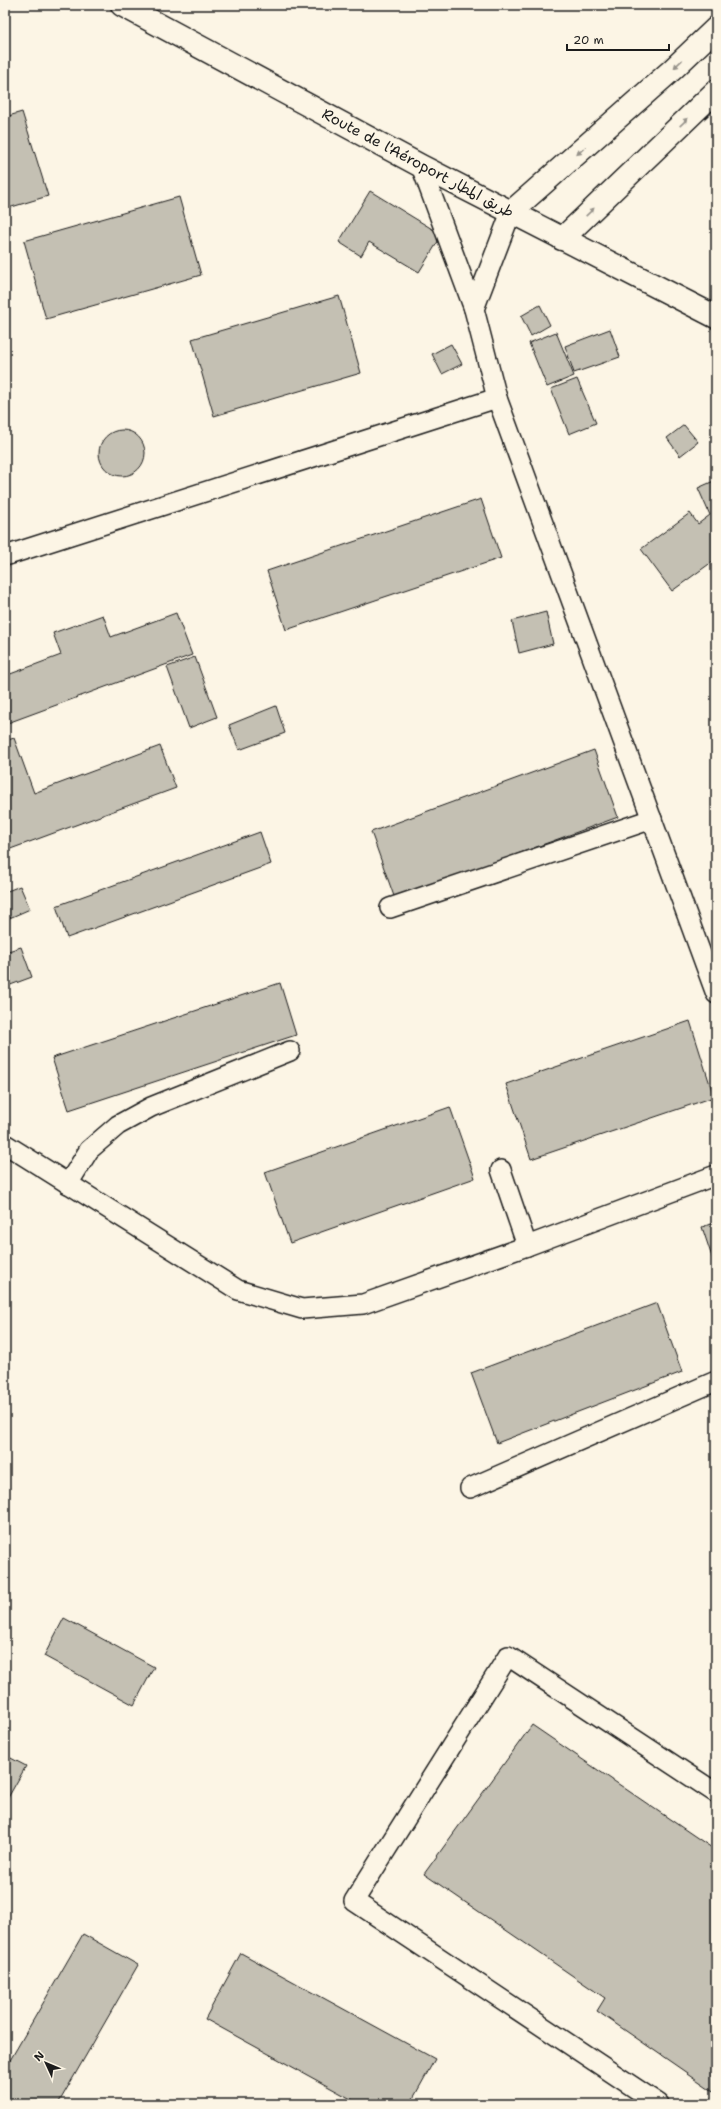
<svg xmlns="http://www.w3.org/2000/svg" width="721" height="2109" viewBox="0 0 721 2109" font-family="'Shantell Sans','Playpen Sans Arabic',sans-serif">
<rect width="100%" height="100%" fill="#fcf5e5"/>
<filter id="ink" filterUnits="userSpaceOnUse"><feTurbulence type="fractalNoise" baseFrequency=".025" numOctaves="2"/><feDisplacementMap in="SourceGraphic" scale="8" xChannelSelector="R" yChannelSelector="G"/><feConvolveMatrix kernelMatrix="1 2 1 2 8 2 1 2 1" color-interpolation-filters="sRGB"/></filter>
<g filter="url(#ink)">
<g fill="#c4c0b3" stroke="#1c1c1c">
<polygon points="22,112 48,196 5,209 5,117"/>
<polygon points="370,191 442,235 419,272 369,242 361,256 339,242"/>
<polygon points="179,197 201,275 46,319 24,241"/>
<polygon points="339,296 361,373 214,416 192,339"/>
<polygon points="540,305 550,325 531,336 521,316"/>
<polygon points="610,329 620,357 574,373 565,346"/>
<polygon points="556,332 574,376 547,387 529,343"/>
<polygon points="451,344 462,364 442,374 432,354"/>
<polygon points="577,379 596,423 569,434 551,389"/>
<polygon points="684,425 698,442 680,456 667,438"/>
<circle cx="122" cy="453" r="23"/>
<polygon points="716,480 716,559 672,591 641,549 690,513 698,524 710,515 698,488"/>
<polygon points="481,499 501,558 286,630 267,571"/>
<polygon points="546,612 553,644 519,653 512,621"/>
<polygon points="176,613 192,655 5,724 5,676 61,655 53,633 103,615 111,637"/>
<polygon points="195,657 217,717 189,728 167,667"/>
<polygon points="276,706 285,733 239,750 229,725"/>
<polygon points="14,738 34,793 160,746 176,788 5,851 5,741"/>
<polygon points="594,750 618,817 395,899 371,832"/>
<polygon points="260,832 271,864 67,938 56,906"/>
<polygon points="20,886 30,909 5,920 5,892"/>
<polygon points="21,947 32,977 5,987 5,952"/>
<polygon points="280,983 296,1035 69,1110 52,1058"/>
<polygon points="690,1021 714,1097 531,1159 506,1084"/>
<polygon points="450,1107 475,1178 290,1243 265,1172"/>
<polygon points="716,1222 716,1269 702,1227"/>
<polygon points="657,1303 682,1372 497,1443 471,1373"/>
<polygon points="64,1618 154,1667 134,1705 44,1656"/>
<polygon points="532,1725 715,1850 716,1849 716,2093 597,2011 605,1998 424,1874"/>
<polygon points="5,1755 26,1766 5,1803"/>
<polygon points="83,1934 138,1965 58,2104 5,2104 5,2069"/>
<polygon points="241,1953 435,2059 410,2104 360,2104 205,2019"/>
</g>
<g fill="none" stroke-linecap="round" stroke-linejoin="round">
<defs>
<g id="lane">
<polyline points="421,166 474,309"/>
<polyline points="497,398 716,994"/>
<polyline points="5,556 497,398 474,309 511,212"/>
<polyline points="390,908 652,819"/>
<polyline points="5,1144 238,1290 302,1309 363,1304 527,1246 716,1175"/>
<polyline points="501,1170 527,1246"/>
<polyline points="68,1184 89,1150 118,1125 151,1107 290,1051"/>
<polyline points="470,1488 716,1381"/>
<polyline points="659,2104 354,1901 508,1656 716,1793"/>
</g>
<g id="secondary">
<polyline points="511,212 673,69 716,28"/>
<polyline points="562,239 716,91"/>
</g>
<polyline id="primary" points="122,5 421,166 716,317"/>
</defs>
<use href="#lane" stroke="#1c1c1c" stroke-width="22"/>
<use href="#secondary" stroke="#1c1c1c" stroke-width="25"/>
<use href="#primary" stroke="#1c1c1c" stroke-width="25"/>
<use href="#lane" stroke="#fcf5e5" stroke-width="19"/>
<use href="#secondary" stroke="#fcf5e5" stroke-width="22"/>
<use href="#primary" stroke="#fcf5e5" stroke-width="22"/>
</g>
<defs><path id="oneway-solid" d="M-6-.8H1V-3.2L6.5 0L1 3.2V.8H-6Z"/></defs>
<g fill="#97938b">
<use href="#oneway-solid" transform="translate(678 64) rotate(136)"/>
<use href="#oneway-solid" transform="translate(684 122) rotate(-44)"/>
<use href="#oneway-solid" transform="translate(581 151) rotate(138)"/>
<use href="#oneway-solid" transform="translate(590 212) rotate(-44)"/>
</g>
</g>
<g text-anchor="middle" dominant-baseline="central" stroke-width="4" stroke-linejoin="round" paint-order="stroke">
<g font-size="15" fill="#1c1c1c" stroke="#fcf5e5">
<text transform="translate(418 163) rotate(28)">Route de l'Aéroport طريق المطار</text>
</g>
</g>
<rect width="721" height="2109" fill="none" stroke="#fcf5e5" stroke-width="20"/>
<rect x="10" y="10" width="701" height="2089" fill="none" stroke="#1c1c1c" stroke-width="1.5" filter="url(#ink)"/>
<g transform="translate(46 2063) rotate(314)" stroke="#fcf5e5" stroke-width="3" paint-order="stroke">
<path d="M0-3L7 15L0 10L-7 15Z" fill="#1c1c1c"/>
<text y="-6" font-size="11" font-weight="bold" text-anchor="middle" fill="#1c1c1c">N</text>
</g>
<path d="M567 44v6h102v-6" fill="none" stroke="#1c1c1c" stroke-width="2"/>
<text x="573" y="44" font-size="12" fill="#1c1c1c" stroke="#fcf5e5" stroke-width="3" paint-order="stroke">20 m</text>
</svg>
